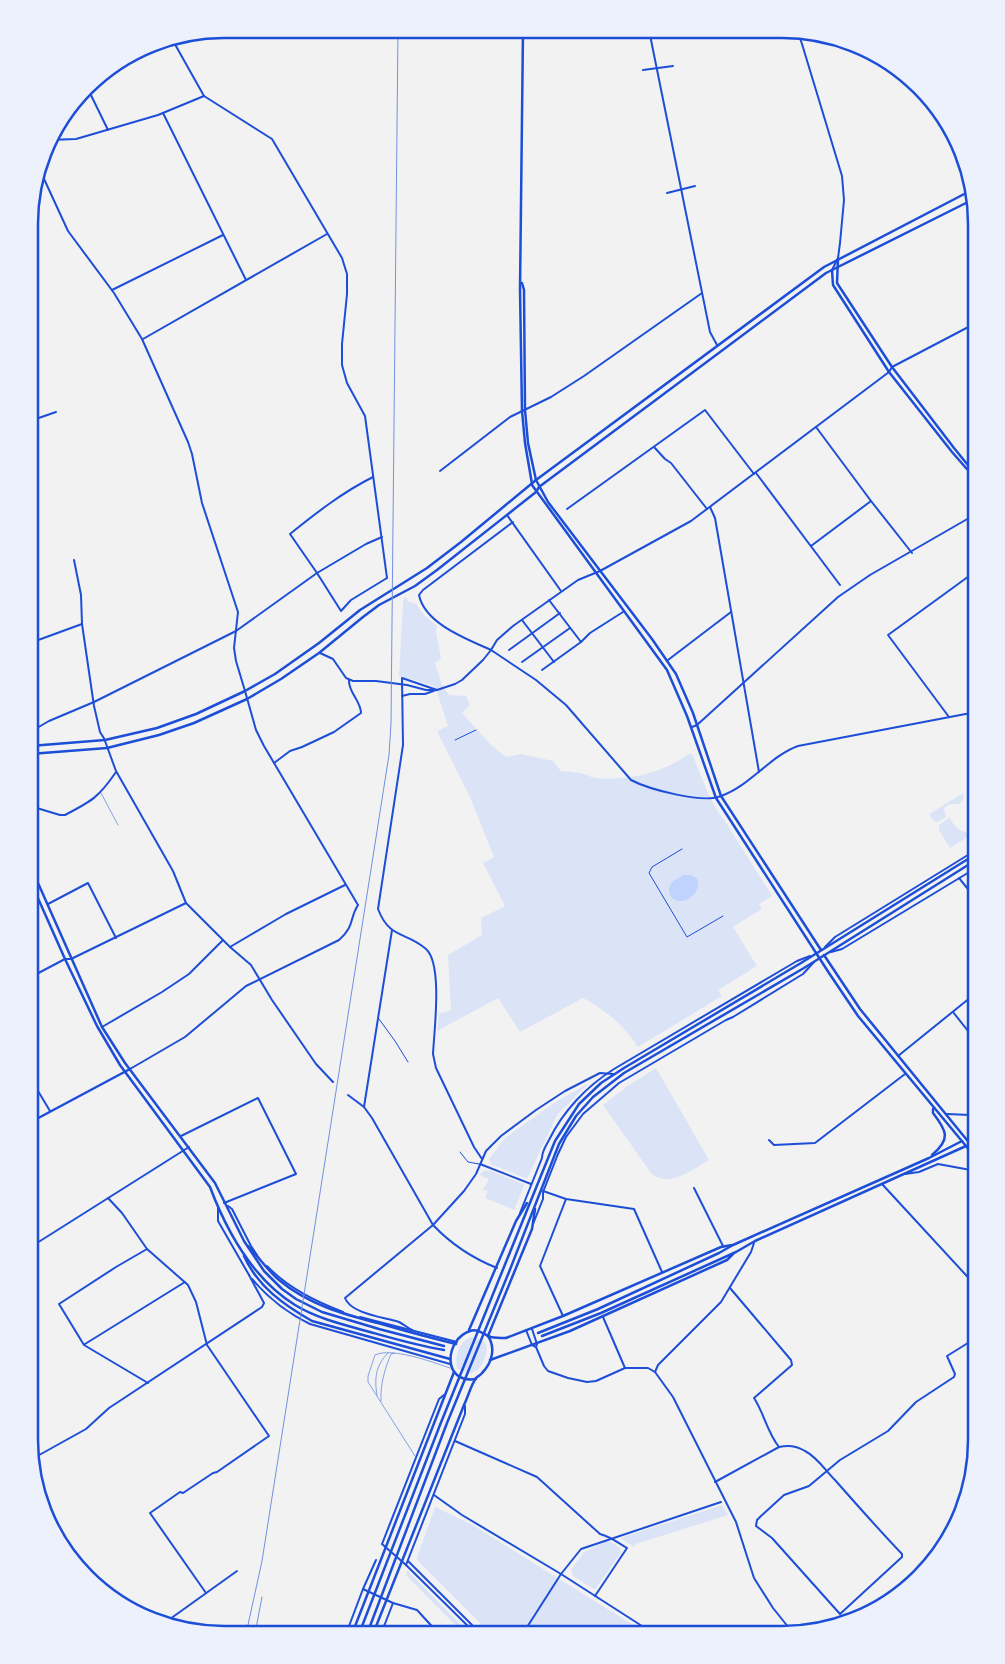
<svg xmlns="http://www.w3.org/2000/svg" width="1005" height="1664" viewBox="0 0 1005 1664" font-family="'Fira Sans Condensed',sans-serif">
<rect width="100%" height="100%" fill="#f2f2f2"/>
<g fill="#dbe4f7">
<path d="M405,596l4,6 7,2 9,12 12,10 -1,5 5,28 -6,4 7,22 7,10 17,1 4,9 -8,8 30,33 14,11 15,-3 32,7 8,10c8,1 16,1 23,3 4,1 8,4 12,4 33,3 66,-5 93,-24h3c10,22 17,48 33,67l47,75 -13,8 3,5 -29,18 24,39 -39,24 4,6 -84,51c-14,-22 -33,-37 -55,-49l-63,34 -22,-34 -61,33 2,-17 12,-4 -3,-55 34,-20 -1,-17 24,-12 -22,-43 11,-6 -25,-62 -32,-64 11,-5 -11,-34 -4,-6 -18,-6 -16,-3 4,-75z"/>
<polygon points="963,793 964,798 959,804 950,804 945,807 944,810 946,817 937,822 933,820 929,814"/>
<path d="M950,817c3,11 14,17 24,16l-24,15 -11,-18v-5z"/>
<path d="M656,1068l53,92c-18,10 -40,29 -58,13l-48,-68 23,-18z"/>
<polygon points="587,1084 587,1085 557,1115 527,1179 491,1164 489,1159 505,1138 554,1103"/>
<polygon points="489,1170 523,1184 524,1186 514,1210 485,1198 488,1191 483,1190 489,1179 479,1175 484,1171"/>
<path d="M471,1337l12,3 4,6c-1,11 -5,26 -17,27l-12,-4c-5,-10 1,-28 13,-32z"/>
<polygon points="722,1505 728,1515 636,1544 634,1547 620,1538"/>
<polygon points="435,1507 473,1525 649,1635 491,1634 418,1561 417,1557"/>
<polygon points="608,1540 620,1548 621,1553 596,1588 594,1589 573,1576 571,1570 584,1552"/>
<polygon points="407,1570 470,1634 464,1634 406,1575"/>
</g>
<path fill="#bfd3fe" d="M684,875c24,-3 14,27 -4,26 -9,0 -14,-10 -9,-17 2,-4 9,-7 13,-9z"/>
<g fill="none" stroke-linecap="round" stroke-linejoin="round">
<g stroke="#1d4ed8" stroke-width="0.5">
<polyline points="101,793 118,825"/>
<path d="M377,1395c-3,-17 -1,-30 11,-42"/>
<path d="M381,1401c-1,-16 4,-33 10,-47l3,-1"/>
<path d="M415,1456l-47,-74v-6l7,-21c17,-8 57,7 75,13"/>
</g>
<g stroke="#1d4ed8" stroke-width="1">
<polyline points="455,740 476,730"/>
<polyline points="682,849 652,867 649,873 687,937 723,916"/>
<polyline points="379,1019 395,1041 408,1062"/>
<polyline points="460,1152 468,1162 479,1164"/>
</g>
<g stroke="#1d4ed8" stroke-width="2">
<polyline points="87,87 108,130"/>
<polyline points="163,113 246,280"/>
<polyline points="48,140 76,139 158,115 204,96"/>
<polyline points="39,168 68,231 114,293 142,339 188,442 192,454 202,503 238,612 234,648 236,661 245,691"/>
<polyline points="112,290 223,235"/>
<polyline points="143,339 327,234"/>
<polyline points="30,421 56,412"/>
<polyline points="816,427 871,501 912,553"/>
<polyline points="654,447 665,459 671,463 707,509"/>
<polyline points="440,471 510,417 551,397 584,376 702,293"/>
<polyline points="756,473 840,585"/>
<path d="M373,477c-30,15 -57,36 -83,57l27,39 24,38 10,-11 36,-22"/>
<polyline points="710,507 715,518 759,772"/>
<polyline points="567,509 705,410 754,474"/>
<polyline points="507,515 561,591"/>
<polyline points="811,546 871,501"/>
<polyline points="74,560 81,595 82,624 94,706 100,732 105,740"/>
<polyline points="549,600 581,642"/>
<polyline points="522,620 554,662"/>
<polyline points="30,643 82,624"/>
<path d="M491,650c-24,-11 -66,-26 -72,-55l4,-5 90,-68"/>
<polyline points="509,650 560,613"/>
<polyline points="668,660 731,612"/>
<polyline points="522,662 570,628"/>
<polyline points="542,670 581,642 590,633 623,612"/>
<path d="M437,690l-35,-12 1,67 -25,164c12,31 28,22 48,40 17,15 8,83 7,105l3,14 38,79 8,12"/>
<polyline points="402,696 410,694 425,694 436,690"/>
<polyline points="949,717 888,635 976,571"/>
<polyline points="30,732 49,721 94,702 236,631 317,573 366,544 382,537"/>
<path d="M274,763l16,-12 12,-4 32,-15 27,-19c0,-12 -13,-21 -12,-33"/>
<path d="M721,796c29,-10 49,-40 77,-50l178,-34"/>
<path d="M30,806l30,9h5c27,-14 34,-18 51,-43"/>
<polyline points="959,878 976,899"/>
<polyline points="29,902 37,896"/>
<polyline points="48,904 88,883 116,938"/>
<polyline points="230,947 286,914 345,885"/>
<polyline points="825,947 835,937 976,850"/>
<polyline points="831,952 842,949 976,868"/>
<polyline points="29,978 65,959 71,959 186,903"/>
<polyline points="953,1012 976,1041"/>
<polyline points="102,1027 162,992 189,974 223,940"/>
<polyline points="898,1056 976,993"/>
<polyline points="29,1076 50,1111"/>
<polyline points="364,1107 392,930"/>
<polyline points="181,1136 258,1098 296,1174 224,1203"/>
<polyline points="769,1140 774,1145 815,1143 905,1074"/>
<polyline points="480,1164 531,1184"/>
<polyline points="882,1184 976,1286"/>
<polyline points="694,1188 723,1246"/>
<polyline points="543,1191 566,1199 634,1209 662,1272"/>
<polyline points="108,1198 122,1213 147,1249 188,1285 196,1302 207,1345 269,1436 217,1472 213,1473 183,1493 180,1492 150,1513 206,1593"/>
<polyline points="228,1206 232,1209 251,1246 257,1255"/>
<polyline points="218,1208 218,1221 249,1275"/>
<path d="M520,1213l22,-55c0,-7 4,-12 7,-18 14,-29 38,-54 65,-71l183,-108 13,-5"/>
<polyline points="533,1224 543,1199 543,1192 558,1154 566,1137 583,1114 619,1083 726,1020 733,1017 803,974 814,962"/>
<polyline points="29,1231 37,1243"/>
<polyline points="29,1248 189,1147"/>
<polyline points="147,1249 116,1267 59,1304 84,1345 148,1383"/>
<path d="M267,1266c21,22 48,35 76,46"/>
<path d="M252,1279c17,20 35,34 58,45l140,40"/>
<path d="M730,1288l61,72 1,5 -38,33c10,15 13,34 25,49"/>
<polyline points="563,1316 540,1266 566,1199"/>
<polyline points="360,1317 457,1342"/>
<polyline points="603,1317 625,1368"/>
<path d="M412,1330c-4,-2 -9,-6 -13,-8 -15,-5 -48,-8 -54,-24l88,-73 31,-34 12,-17 10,-23 15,-15 35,-26 29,-19 35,-18 13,1"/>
<polyline points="85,1344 185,1282"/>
<path d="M455,1441l82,36 63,57c11,3 17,8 27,14l-32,48"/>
<polyline points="32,1459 86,1429 109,1408 262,1307 264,1303 249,1275"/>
<path d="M715,1482l64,-35c9,-2 18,-1 26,4 12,6 21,20 30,29 22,25 44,50 67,74v3l-62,57 -68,-76 -16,-12 1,-6 4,-4 23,-21 25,-9 31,-26 48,-29 28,-29 38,-25 1,-3 -8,-18 29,-18"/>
<polyline points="434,1495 462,1515 561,1574 656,1635"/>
<polyline points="363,1589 376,1560"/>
<polyline points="163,1624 237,1571"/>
<polyline points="346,1634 363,1589 393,1603 417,1610 439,1634"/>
<polyline points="381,1634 393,1603"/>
<polyline points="522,1635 561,1574 581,1549 721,1502"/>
</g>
<g stroke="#1d4ed8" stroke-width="2">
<polyline points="649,30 710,332 717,345"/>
<polyline points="797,30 802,44 842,176 844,200 840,243 838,258 832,270"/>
<polyline points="172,39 204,96 272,139 342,258 347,274 347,294 342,344 342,365 347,383 365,416 387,578"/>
<polyline points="643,70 673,66"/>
<polyline points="667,193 695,186"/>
<path d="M491,650l45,30 30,25 65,75c17,9 72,24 90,16"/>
<polyline points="320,653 333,659 346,678 353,681 376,681 407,685 426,690 437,690 455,684 462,680 483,660 491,650 497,640 513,626 578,580 600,571 691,521 889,372 892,367 976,323"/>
<polyline points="692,727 697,725 838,597 870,575 976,514"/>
<polyline points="105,741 116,771 173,871 186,903 230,947 251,965 272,1000 316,1064 333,1082"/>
<path d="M130,1069l55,-32 61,-51 93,-46c16,-14 10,-21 19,-35l-94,-159 -8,-16 -11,-39"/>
<path d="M348,1095l16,12 8,11 61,107c18,19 39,33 64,43"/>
<polyline points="947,1114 970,1115 976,1112"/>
<polyline points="971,1145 976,1153"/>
<polyline points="966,1146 976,1162"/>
<polyline points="905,1174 919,1172 938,1164 976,1171"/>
<polyline points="532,1329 537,1344 536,1347"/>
<polyline points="526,1330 532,1345 536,1347 544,1366 548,1371 568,1378 587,1382 596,1381 625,1368 648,1368 655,1372 673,1397 736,1522 754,1578 773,1608 793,1633"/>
<polyline points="655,1372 658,1365 721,1302 751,1252 754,1243"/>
<polyline points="444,1395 439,1399 382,1544 406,1565 476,1634"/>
<polyline points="43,1514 98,1588"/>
<polyline points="408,1561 481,1634"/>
<polyline points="406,1565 465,1414 465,1406"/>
</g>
<g stroke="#1d4ed8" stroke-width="2.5">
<polyline points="523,30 520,290 522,411 525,443 532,484"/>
<polyline points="838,259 837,283 892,367 954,448 967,464 976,471"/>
<polyline points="832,270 833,285 889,372 952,452 966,468 976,477"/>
<polyline points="522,283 524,290 525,410 528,443 536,480"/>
<polyline points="29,1123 130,1069"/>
</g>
<g stroke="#1d4ed8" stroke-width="2.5">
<polyline points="536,480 548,502 652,639 676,674 693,713 721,796 821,950"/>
<polyline points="532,485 667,670 687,716 716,798 829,973 858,1016 966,1146"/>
<polyline points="30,746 105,740 157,728 196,714 245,691 275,674 319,643 360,610 427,568 461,542 536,480 824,267 970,191"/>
<polyline points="30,754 107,748 159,735 194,723 247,699 281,679 319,653 363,617 379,605 415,586 437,570 536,492 539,487 826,273 972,200"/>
<polyline points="30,865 102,1027 125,1063 215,1183 244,1241 264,1271 282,1289 296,1299 322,1312 379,1329 444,1346"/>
<path d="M29,878l36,81 32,67 23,39 90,122c17,45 43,92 85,118 23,14 50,20 75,27 25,7 49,14 74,18"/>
<polyline points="824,955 860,1009 971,1145"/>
<polyline points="967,1139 976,1139"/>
<path d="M932,1155c19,-16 15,-24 1,-42v-4"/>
<path d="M248,1246c11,11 19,24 31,34 31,26 68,35 106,45 23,7 47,13 71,19"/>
<path d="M244,1256c14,31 40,49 68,65l138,38"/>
<polyline points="469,1330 516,1221 527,1203"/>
<polyline points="538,1333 598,1309 719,1253 733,1245 929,1158 962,1141"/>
<polyline points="488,1336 532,1229 535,1209"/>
<polyline points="542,1336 601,1313 736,1252 755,1241 966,1146 976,1145"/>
<polyline points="490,1360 570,1331 727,1260 733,1254"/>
<path d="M476,1379c-35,5 -31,-40 -6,-48 8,-3 14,4 21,6 5,1 10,1 15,1l57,-22 158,-69 11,-2"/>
<polyline points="352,1634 454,1372"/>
<polyline points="359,1634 440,1425 555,1141 579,1104 601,1083 624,1068 801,963 976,854"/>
<polyline points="367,1634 447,1423 509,1272 559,1144 576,1116 593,1097 624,1073 804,968 976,860"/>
<path d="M373,1634l91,-229c4,-8 7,-20 12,-27 2,-2 5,-3 6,-5 10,-10 14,-25 6,-37"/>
</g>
<g stroke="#7290e2" stroke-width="1">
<polyline points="246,1634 262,1561 389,755 391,723 398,29"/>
<polyline points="255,1634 262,1597"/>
</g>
</g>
<path d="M0 0H1005V1664H0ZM224 38H782A186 186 0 0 1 968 224V1440A186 186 0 0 1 782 1626H224A186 186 0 0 1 38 1440V224A186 186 0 0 1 224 38Z" fill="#edf1fc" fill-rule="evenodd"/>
<path fill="none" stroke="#1d4ed8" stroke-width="2.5" d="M224 38H782A186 186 0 0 1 968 224V1440A186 186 0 0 1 782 1626H224A186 186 0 0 1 38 1440V224A186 186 0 0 1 224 38Z"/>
</svg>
